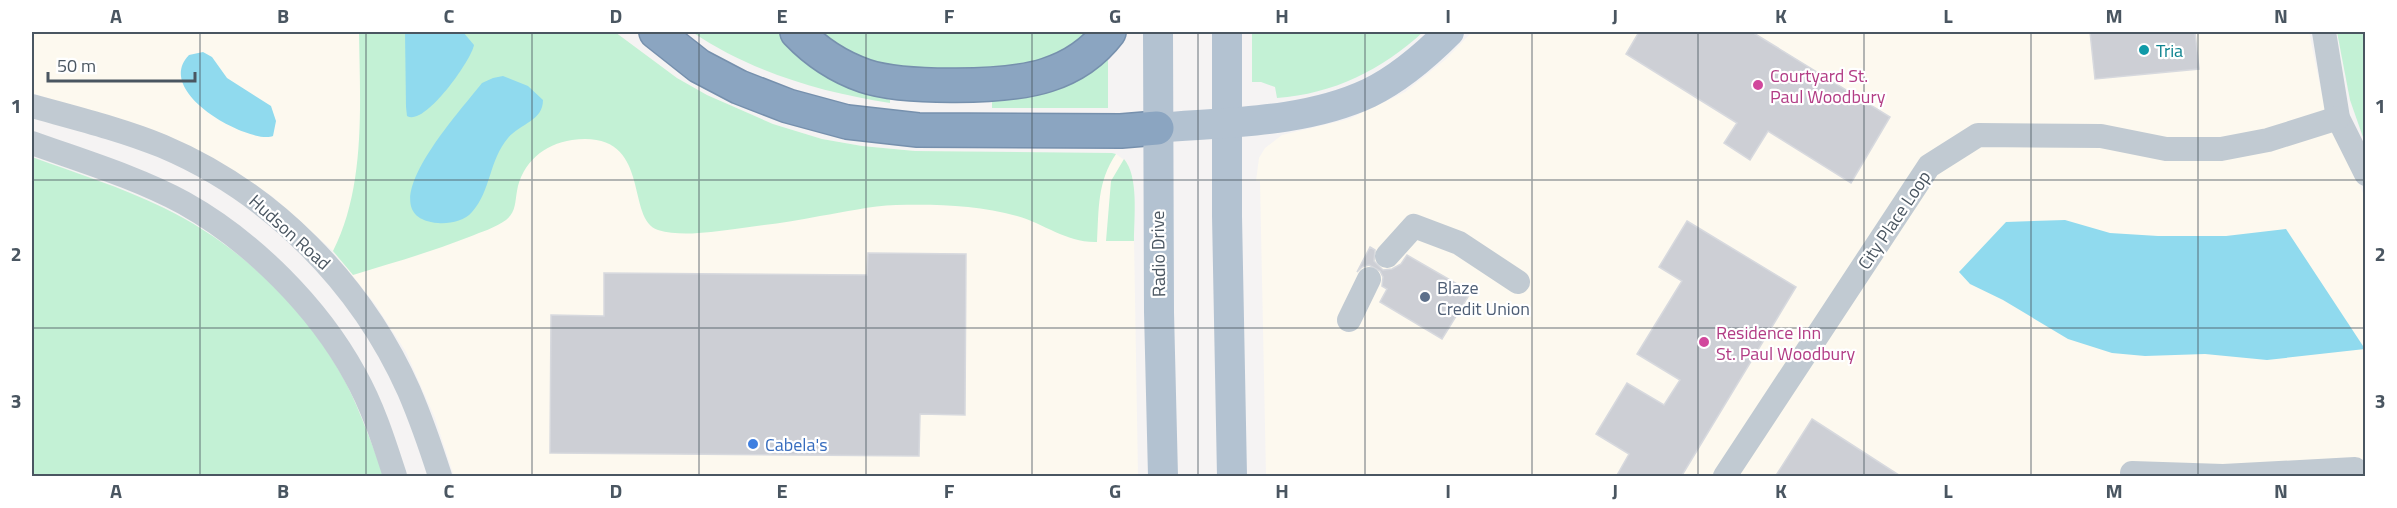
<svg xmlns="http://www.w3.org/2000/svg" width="2397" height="508" viewBox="0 0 2397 508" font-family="'Titillium Web',sans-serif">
<rect width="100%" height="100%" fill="#f5f3f3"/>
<g fill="#fdf9ef">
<polygon points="32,32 615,32 677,78 707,95 773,124 822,139 862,146 915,151 1116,154 1127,162 1133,179 1138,476 454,476 435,418 406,352 375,304 333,251 273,197 237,173 202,152 166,135 32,93"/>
<polygon points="1472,32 2309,32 2322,95 2365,198 2365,476 1266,476 1260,181 1256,181 1259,158 1265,148 1282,135 1349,119 1405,92 1446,59"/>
</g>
<g fill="#c3f1d5">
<path d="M359,32h256l62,46 30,17 66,29 49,15 40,7 53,5 197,2 4,1c-19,28 -17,55 -19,88 -30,1 -52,-18 -80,-26 -39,-11 -81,-12 -121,-11 -26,1 -51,7 -76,11 -28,6 -57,9 -85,13 -24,3 -54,8 -77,1 -34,-11 -4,-101 -86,-90 -28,4 -50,23 -55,51 -2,11 -1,21 -11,29 -11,8 -25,12 -37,17 -38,15 -77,26 -116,38l-20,-24c33,-65 27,-148 26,-219z"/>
<path d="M692,32h91l92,63 15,5v3c-71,-11 -138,-31 -198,-71z"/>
<polygon points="814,32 1094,32 1076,46 1036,64 931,72 871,65"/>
<path d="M1252,32h171c-41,38 -90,62 -146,66l-2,-11 -14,-5h-9z"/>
<polygon points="2337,32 2365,32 2365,143 2350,100"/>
<polygon points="1108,50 1108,108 992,108 992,93"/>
<path d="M32,157c44,16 89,30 132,51 75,36 143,101 182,175 15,30 26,62 38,93h-352z"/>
<path d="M1124,159c15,17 10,59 10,82h-28l5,-60z"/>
</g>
<g fill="#90daee">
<path d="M405,32h58l11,13c-3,16 -50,82 -67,71l-1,-9z"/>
<path d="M203,52l9,5 15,21 44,28 5,15 -3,15c-22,9 -121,-43 -84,-81z"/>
<path d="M503,76l25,10 15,14c0,21 -22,23 -35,38 -19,22 -17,53 -36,74 -7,9 -23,12 -34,11 -76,-7 26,-116 44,-140l11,-5z"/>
<polygon points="2065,220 2110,233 2158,236 2226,236 2286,229 2365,349 2267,360 2205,354 2145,356 2112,353 2068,339 2003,300 1970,284 1959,272 2006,222"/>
</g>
<g fill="#cdcfd5" stroke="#d7d9de" stroke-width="1.5">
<polygon points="1639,32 1752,32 1890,117 1851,183 1768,131 1750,160 1724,143 1737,123 1626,54"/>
<polygon points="2090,32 2195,32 2199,69 2095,79"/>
<polygon points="1687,221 1796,287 1681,477 1616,477 1629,454 1596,434 1627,383 1664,405 1680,380 1637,354 1682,281 1659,267"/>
<polygon points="1370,247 1375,250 1374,261 1383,270 1392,269 1401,264 1407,255 1471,292 1442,339 1380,302 1387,289 1382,286 1383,277 1380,271 1369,265 1362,267 1357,272"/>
<polygon points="868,253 966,254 965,415 920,414 919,456 550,453 551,315 604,316 604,273 867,275"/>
<polygon points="1812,419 1902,477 1775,477"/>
</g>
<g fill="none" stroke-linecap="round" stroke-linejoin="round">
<defs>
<g id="highway">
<polyline points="656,32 699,66 739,87 788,106 847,122 918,130 1121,131 1157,128"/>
<path d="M797,32c19,20 42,35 68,44 39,13 143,12 182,-1 25,-8 46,-22 62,-43"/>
</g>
</defs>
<use href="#highway" stroke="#7690ad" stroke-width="36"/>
<g stroke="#c1cad2" stroke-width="24">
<polyline points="2324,32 2338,118 2366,174"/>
<path d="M32,106c43,12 88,23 130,40 109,46 199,137 247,245 12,28 22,57 31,85"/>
<path d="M32,143c50,18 104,34 152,60 68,38 134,104 171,172 18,32 29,67 40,101"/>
<polyline points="1387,256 1414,226 1459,243 1518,282"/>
<polyline points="1349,320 1369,279"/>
<polyline points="2132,473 2223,476"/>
<polyline points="1725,476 1929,166 1978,135 2101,136 2166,149 2221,149 2268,140 2338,118"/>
<polyline points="2223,476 2355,469"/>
</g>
<g stroke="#b3c2d1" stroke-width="30">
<polyline points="1158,32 1159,312 1163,476"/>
<polyline points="1227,32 1227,216 1232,476"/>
<path d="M1157,128c70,-6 148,-5 212,-35 31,-15 57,-38 80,-61"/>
</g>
<use href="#highway" stroke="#8ba5c1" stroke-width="33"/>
</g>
<path fill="none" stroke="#4a5661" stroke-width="1.5" stroke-opacity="0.55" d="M200,32v444M366,32v444M532,32v444M699,32v444M866,32v444M1032,32v444M1198,32v444M1365,32v444M1532,32v444M1698,32v444M1864,32v444M2031,32v444M2198,32v444M32,180h2334M32,328h2334"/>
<circle fill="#0f9aa8" stroke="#fff" stroke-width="2" cx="2144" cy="50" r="6"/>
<g fill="#d1479c" stroke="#fff" stroke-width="2">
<circle cx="1758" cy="85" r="6"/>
<circle cx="1704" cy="342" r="6"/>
</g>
<circle fill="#5c6f8a" stroke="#fff" stroke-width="2" cx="1425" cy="297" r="6"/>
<circle fill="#3f7fe0" stroke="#fff" stroke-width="2" cx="753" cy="444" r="6"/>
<g text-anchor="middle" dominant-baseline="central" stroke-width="4.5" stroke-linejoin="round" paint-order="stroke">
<g font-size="18" fill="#0d838f" stroke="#fff" text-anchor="start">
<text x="2156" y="50">Tria</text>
</g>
<g font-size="18" fill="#b23c85" stroke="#fff" text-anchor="start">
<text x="1770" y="75">Courtyard St.<tspan x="1770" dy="21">Paul Woodbury</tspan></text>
<text x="1716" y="332">Residence Inn<tspan x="1716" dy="21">St. Paul Woodbury</tspan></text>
</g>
<g font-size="18" fill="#4a5661" stroke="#fff">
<text transform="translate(1894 220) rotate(-56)">City Place Loop</text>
<text transform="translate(290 232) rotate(42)">Hudson Road</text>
<text transform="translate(1158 254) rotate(-91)">Radio Drive</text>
</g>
<g font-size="18" fill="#4e5e75" stroke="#fff" text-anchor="start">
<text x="1437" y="287">Blaze<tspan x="1437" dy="21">Credit Union</tspan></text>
</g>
<g font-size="18" fill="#366cbe" stroke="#fff" text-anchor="start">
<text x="765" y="444">Cabela's</text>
</g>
</g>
<rect width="2397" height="508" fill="none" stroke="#ffffff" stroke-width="66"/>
<path d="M48 72v9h147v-9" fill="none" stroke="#4a5661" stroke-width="3"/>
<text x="57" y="72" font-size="18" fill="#4a5661" stroke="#ffffff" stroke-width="4.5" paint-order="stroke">50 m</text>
<rect x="33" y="33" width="2331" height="442" fill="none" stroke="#4a5661" stroke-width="2"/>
<g font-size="20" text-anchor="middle" font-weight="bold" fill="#4a5661">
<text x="116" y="23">A</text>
<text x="283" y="23">B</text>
<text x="449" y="23">C</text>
<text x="616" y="23">D</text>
<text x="782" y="23">E</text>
<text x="949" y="23">F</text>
<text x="1115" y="23">G</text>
<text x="1282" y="23">H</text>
<text x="1448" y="23">I</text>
<text x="1615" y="23">J</text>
<text x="1781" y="23">K</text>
<text x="1948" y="23">L</text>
<text x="2114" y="23">M</text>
<text x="2281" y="23">N</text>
<text x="16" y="113">1</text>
<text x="2380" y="113">1</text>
<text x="16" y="261">2</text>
<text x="2380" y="261">2</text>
<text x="16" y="408">3</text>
<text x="2380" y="408">3</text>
<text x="116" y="498">A</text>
<text x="283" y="498">B</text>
<text x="449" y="498">C</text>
<text x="616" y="498">D</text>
<text x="782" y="498">E</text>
<text x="949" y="498">F</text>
<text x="1115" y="498">G</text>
<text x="1282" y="498">H</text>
<text x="1448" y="498">I</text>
<text x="1615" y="498">J</text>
<text x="1781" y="498">K</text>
<text x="1948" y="498">L</text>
<text x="2114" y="498">M</text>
<text x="2281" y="498">N</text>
</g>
</svg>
